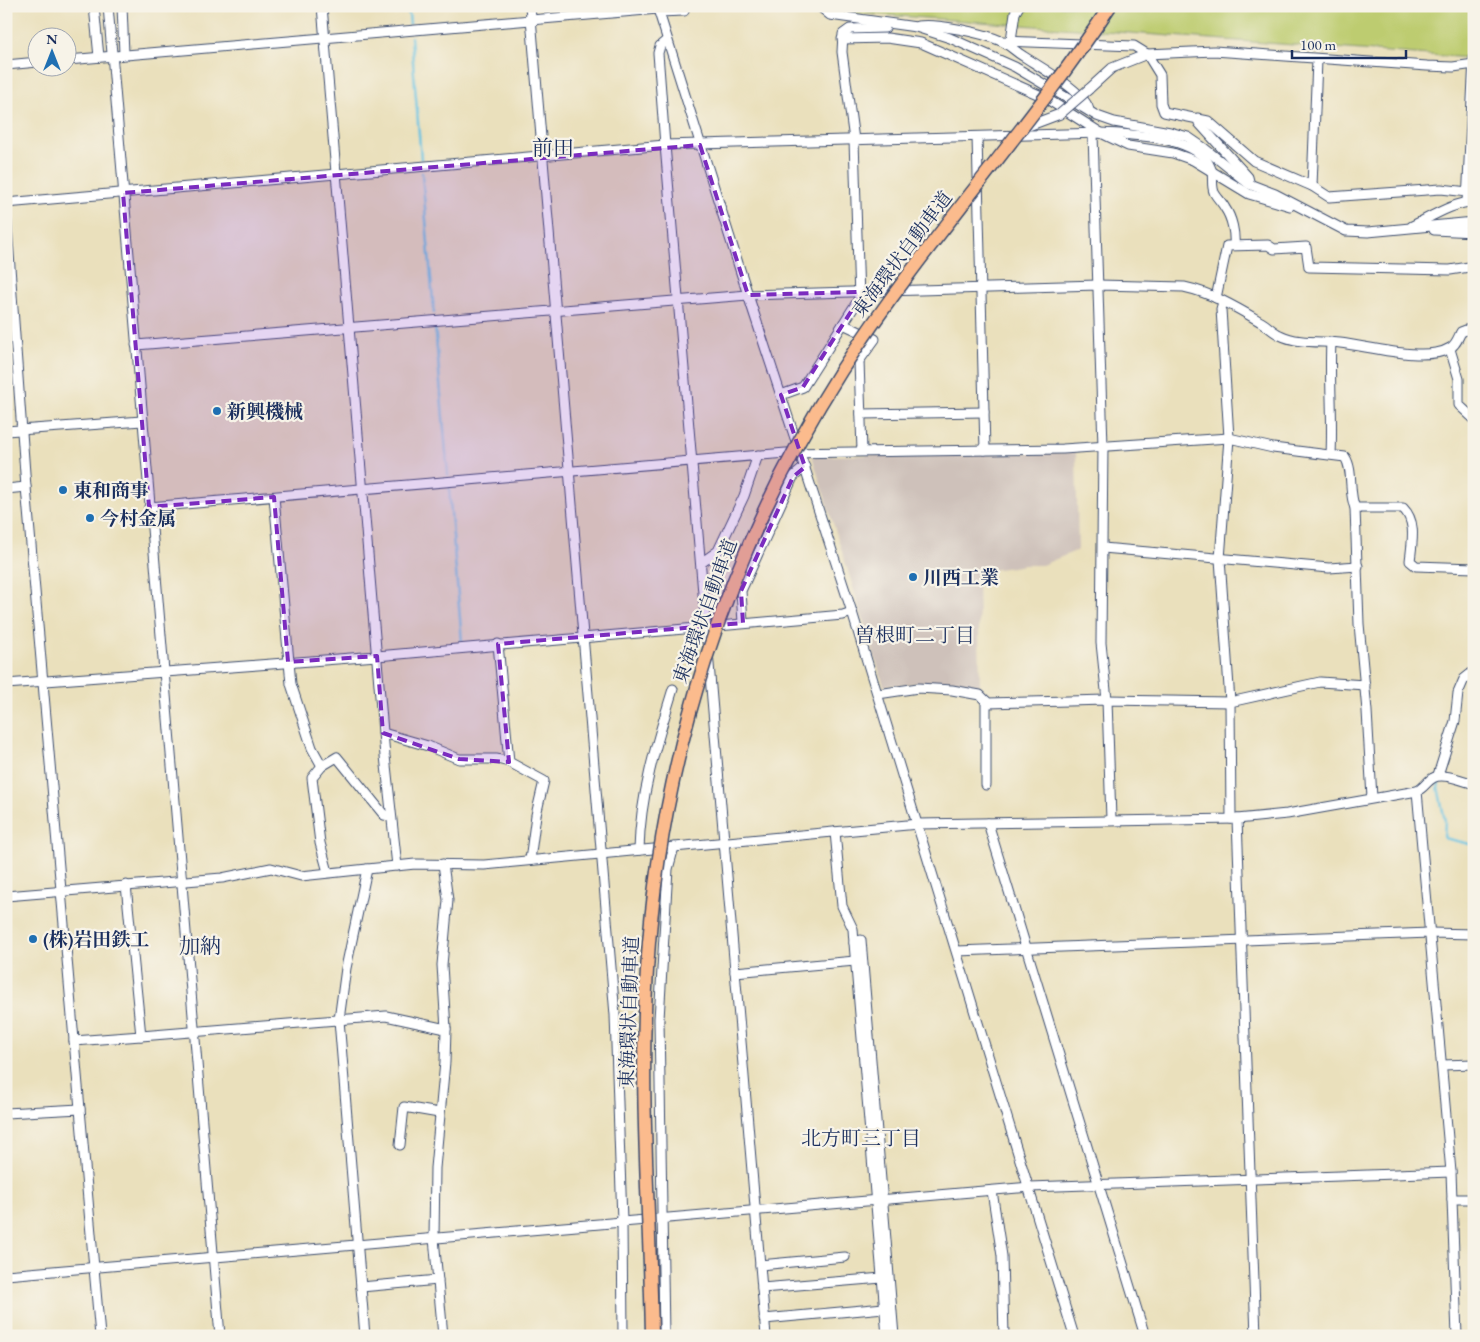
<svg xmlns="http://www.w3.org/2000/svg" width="1480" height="1342" viewBox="0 0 1480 1342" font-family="'EB Garamond','Noto Serif JP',serif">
<rect width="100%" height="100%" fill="#f7f3e8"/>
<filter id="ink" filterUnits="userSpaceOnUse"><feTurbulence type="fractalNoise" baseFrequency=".02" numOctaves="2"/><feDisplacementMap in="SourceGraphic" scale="10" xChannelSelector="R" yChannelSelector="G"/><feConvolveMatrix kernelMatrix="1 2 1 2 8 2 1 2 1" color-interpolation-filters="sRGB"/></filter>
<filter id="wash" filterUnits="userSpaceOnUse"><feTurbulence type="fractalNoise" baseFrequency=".0096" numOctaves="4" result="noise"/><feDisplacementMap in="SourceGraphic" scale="20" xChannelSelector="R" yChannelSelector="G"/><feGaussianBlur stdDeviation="1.12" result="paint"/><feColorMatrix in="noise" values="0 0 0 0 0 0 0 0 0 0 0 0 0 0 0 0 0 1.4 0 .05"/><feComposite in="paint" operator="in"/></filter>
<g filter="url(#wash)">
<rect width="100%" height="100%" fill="#eae0bc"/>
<polygon fill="#cec1ba" points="1076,452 1078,550 1042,565 1025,565 978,572 980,688 929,682 884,686 812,456"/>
<polygon fill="#bdcc6f" stroke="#6c7e66" points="825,6 1474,6 1474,56 1470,58 831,11"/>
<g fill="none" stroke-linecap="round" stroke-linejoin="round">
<g stroke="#64c2e2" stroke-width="2.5">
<polyline points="408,6 410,24"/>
<polyline points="411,37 421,159"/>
<polyline points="422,173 434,313"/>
<polyline points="435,326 448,475"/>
<polyline points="449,489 462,642"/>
<polyline points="1440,780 1438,787 1445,821 1444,838 1474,845"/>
</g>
</g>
</g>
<g filter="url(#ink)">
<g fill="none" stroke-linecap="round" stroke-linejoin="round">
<defs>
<g id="minor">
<polyline points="94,6 99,57"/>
<polyline points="108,6 220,1336"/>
<polyline points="122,6 124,54"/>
<polyline points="322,6 385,756 397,866"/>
<polyline points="530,6 615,1015 622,1221 623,1336"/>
<polyline points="657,6 748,295 852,612 1074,1336"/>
<polyline points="819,6 830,15 916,27 950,38 1015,67 1097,116 1114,122 1170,132 1188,137 1204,148 1249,184 1275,194 1346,231 1368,232 1474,222"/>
<polyline points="659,12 684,11 684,6"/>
<path d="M918,26c19,-3 65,7 83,15 7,3 14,10 22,15 15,10 65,37 66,55"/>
<polyline points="842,39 887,38 921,43 1044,97 1101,133 1128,146 1173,153 1193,160 1249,194 1290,206"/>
<polyline points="667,40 660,46 658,53 665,145 766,1336"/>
<polyline points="1011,40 1015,13 1019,6"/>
<polyline points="1001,41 1134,46 1147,54 1214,51 1427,66 1453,67 1474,64"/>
<polyline points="68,60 658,9"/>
<polyline points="6,65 38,62"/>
<polyline points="1089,89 1112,68 1147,54 1160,75 1161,104 1164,112 1208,121 1254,161 1312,186 1329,197 1441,189 1468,192"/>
<polyline points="1198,118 1199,123 1248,177 1249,181"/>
<polyline points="1023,128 1060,114"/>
<polyline points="1093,134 1103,446 1101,643 1107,700 1111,819"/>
<polyline points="977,137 985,450"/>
<polyline points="1312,186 1317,60"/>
<polyline points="1467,202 1474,58"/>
<path d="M6,203l659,-58 436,-12c29,2 98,2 110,36 3,7 0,16 3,23 2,5 8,10 11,16 7,10 10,25 9,37"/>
<polyline points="6,212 26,487 80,1109"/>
<path d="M1412,226c17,-8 44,-25 62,-24"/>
<polyline points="1434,230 1474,232"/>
<polyline points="1216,298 1227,246 1268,245 1274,249 1306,247 1309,267 1450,270 1469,267 1474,264"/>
<polyline points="1223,302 1221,309 1229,438 1220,559 1230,702 1231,819"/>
<polyline points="843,324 875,339 859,361 862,451"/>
<path d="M1331,342c-2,38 2,75 0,112"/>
<path d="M136,345l612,-50 350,-10 86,2c28,6 53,21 77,35 7,4 12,10 19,13 18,9 41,6 60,8 28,3 86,20 110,5 6,-3 8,-10 11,-16l13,-5"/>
<polyline points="1450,349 1459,379 1459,405 1474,419"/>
<polyline points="781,395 803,387 859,299 854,140 842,52 843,34 850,29 885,28"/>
<polyline points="861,414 984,412"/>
<polyline points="6,431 142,421"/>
<polyline points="6,489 26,487"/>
<polyline points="274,497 291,684 312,748 322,766 337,757 384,815 390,816"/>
<path d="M149,507l637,-54 277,-4 166,-11 44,10 72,9c9,14 3,35 10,51l4,116 8,87 5,87"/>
<path d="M1355,508h48c14,14 9,34 7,53l6,5 58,2"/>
<polyline points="1103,548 1329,568 1358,566"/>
<polyline points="701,563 718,551 744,496 758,455"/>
<polyline points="743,623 741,591 793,477 805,467"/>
<polyline points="498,644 509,762 544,781 536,815 530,860"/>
<polyline points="6,684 377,656 843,615 852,612"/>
<polyline points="878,694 918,688 952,690 980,695 988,703 1107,700 1230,702 1320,682 1365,685"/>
<polyline points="383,733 428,746 459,759 497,759 509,762"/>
<polyline points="322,766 312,778 320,843 328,872"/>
<polyline points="1438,775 1455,721 1458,693 1464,679 1474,671"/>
<polyline points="986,785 986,701"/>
<polyline points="1417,791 1451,1172 1457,1336"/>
<polyline points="1237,819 1256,1336"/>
<polyline points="988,823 1145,1336"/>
<polyline points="835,832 842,906 853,929 854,943 861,940 894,1336"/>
<path d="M639,850c1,-55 18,-109 34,-161"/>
<path d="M6,896l216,-18 49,-10 30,8 114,-12 69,1 434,-41 319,-5 50,-5 130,-23c7,-3 10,-10 16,-13 10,-6 30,3 41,6"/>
<polyline points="854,943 887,1336"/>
<polyline points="957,951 1430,933 1474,934"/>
<polyline points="735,972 855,961"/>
<polyline points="141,1036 386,1016 446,1029"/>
<polyline points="74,1041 141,1036 126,885"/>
<polyline points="1442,1065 1474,1064"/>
<polyline points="6,1113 80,1109 100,1336"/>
<polyline points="400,1145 404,1107 439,1113"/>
<polyline points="992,1191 1002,1256 1004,1336"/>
<polyline points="1452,1199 1474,1199"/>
<polyline points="760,1265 845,1257"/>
<polyline points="6,1275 1030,1187 1451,1172"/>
<polyline points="361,1287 438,1280"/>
<polyline points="762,1288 882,1278"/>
<polyline points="764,1319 884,1308"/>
<polyline points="365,1336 339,1020 346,968 367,869"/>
<polyline points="443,1336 434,1238 435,1168 445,1062 446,1029 442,965 448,900 443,864"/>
<polyline points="664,1336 659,1019 668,869 674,847"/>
</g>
</defs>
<use href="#minor" stroke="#3a4a6c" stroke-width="11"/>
<use href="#minor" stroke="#fff" stroke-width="9"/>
<defs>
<polyline id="minor-bridge" points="1060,114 1089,89"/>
<path id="highway-bridge" d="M652,1336c-2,-122 -13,-244 -5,-366 13,-212 80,-420 194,-599 82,-127 186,-239 269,-365"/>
</defs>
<use href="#minor-bridge" stroke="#3a4a6c" stroke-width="11" stroke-linecap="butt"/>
<use href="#highway-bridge" stroke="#3a4a6c" stroke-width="15" stroke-linecap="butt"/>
<use href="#minor-bridge" stroke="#fff" stroke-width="9"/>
<use href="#highway-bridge" stroke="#fbbb8d" stroke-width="12"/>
</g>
</g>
<path fill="#7b2cbf" fill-opacity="0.2" stroke="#7b2cbf" stroke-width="4" stroke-dasharray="10 6" stroke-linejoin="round" d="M700,145l48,150 109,-3 2,7 -56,88 -22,8 24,72 -12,10 -52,114 2,32 -245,21 11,118 -50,-3 -76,-26 -6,-77 -89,6 -14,-165 -125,10 -26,-314z"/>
<g fill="#1f6fb2" stroke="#f7f3e8" stroke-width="2">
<circle cx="217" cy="411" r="5"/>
<circle cx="63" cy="490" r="5"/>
<circle cx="90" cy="518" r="5"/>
<circle cx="913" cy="577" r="5"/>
<circle cx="33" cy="939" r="5"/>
</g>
<g text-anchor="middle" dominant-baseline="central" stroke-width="4.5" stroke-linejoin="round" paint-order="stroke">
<g font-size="19" fill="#1b2f5e" stroke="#f7f3e8">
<text transform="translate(902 254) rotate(-53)">東海環状自動車道</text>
<text transform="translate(705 611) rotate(-70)">東海環状自動車道</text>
<text transform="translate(629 1012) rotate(-88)">東海環状自動車道</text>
</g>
<g font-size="19" font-weight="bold" fill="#1b2f5e" stroke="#f7f3e8" text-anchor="start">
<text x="227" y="411">新興機械</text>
<text x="73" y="490">東和商事</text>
<text x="100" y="518">今村金属</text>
<text x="923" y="577">川西工業</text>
<text x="43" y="939">(株)岩田鉄工</text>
</g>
<g font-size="20" fill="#1b2f5e" stroke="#f7f3e8">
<text x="915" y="635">曽根町二丁目</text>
<text x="861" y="1138">北方町三丁目</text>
</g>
<g font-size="21" fill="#1b2f5e" stroke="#f7f3e8">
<text x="553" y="147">前田</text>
<text x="200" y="945">加納</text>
</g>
</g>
<rect width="1480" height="1342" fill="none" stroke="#f7f3e8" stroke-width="25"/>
<g transform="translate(52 52)"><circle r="24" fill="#f7f3e8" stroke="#9fa5b1"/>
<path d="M0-4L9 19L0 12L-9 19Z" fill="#1f6fb2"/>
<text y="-8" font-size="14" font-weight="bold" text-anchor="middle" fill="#1b2f5e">N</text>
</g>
<path d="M1292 50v8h114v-8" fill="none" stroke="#1b2f5e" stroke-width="2.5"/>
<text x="1300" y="50" font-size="15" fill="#1b2f5e" stroke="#f7f3e8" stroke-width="4" paint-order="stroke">100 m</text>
</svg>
